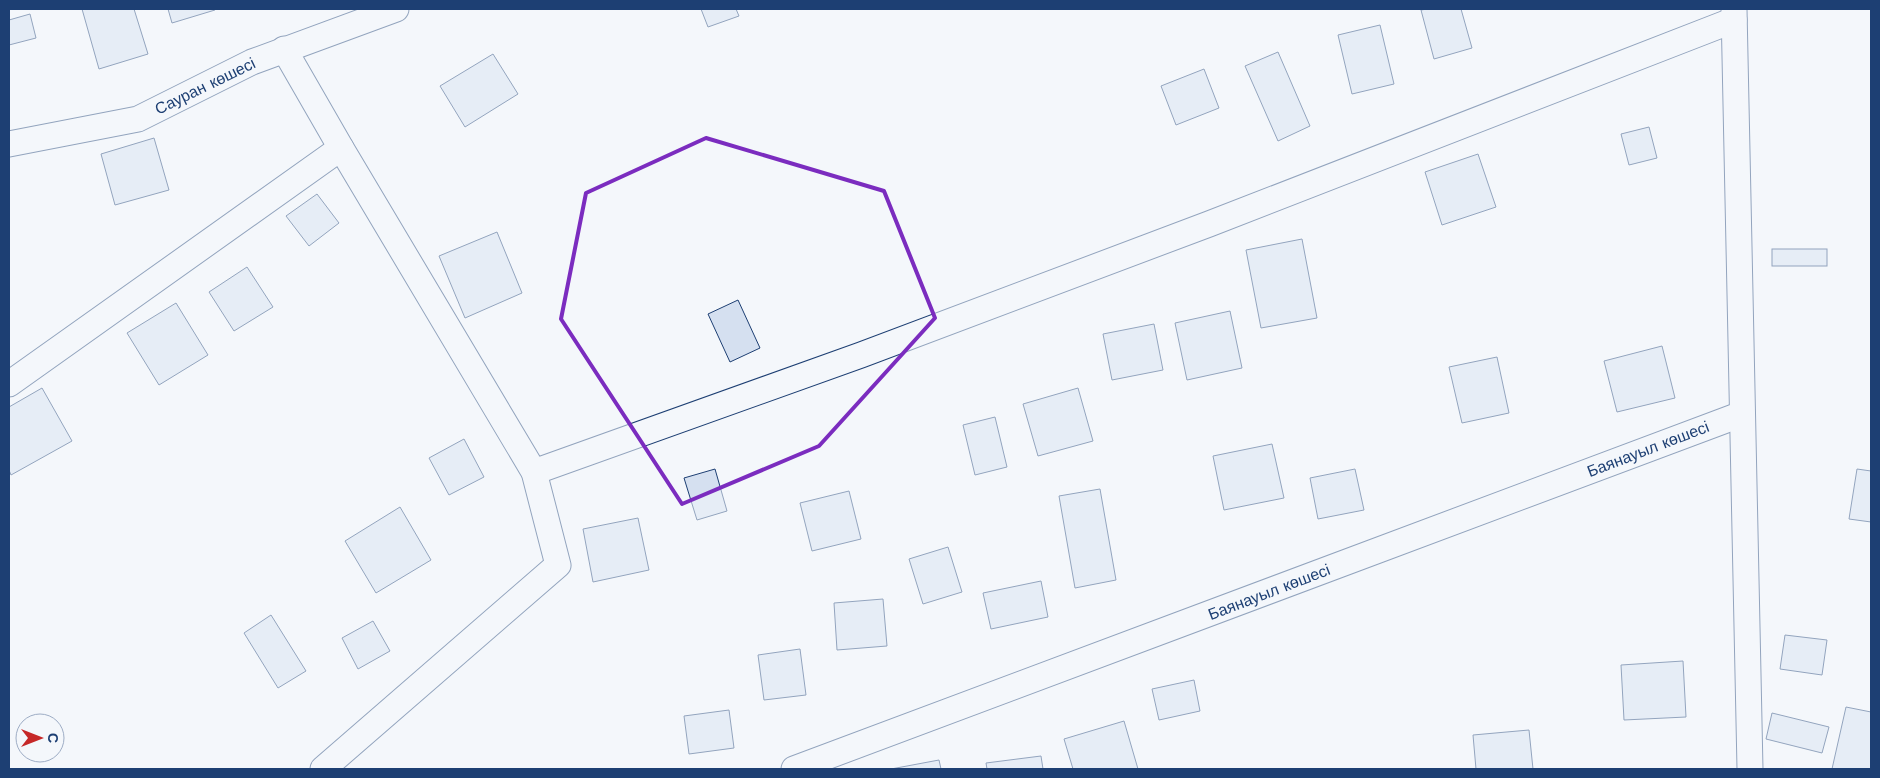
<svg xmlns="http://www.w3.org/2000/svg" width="1880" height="778" viewBox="0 0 1880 778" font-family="'Work Sans',sans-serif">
<rect width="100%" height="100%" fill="#f4f7fb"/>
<g fill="#d5e0f0" stroke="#1d3f73">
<polygon points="82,9 134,9 148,54 99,69"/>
<polygon points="168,9 214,9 215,10 172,23"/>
<polygon points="701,9 736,9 739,16 708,27"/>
<polygon points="1427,9 1461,9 1472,48 1434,59 1421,10"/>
<polygon points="30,14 36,38 9,45 9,20"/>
<polygon points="1380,25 1394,84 1352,94 1338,35"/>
<polygon points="1278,52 1310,126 1278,141 1245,66"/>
<polygon points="493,54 518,94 465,127 440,86"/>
<polygon points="1204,69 1219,108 1176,125 1161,86"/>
<polygon points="1649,127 1657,158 1629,165 1621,134"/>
<polygon points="154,138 169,190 115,205 101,154"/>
<polygon points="1478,154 1496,207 1442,225 1425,172"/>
<polygon points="317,194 339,223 309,246 286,216"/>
<polygon points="497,232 522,293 465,318 439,256"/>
<polygon points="1302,239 1317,318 1261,328 1246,250"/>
<rect x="1772" y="249" width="55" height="17"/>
<polygon points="247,267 273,307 234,331 209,292"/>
<polygon points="738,300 760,348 730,362 708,314"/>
<polygon points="176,303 208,355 159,385 127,333"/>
<polygon points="1230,311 1242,368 1187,380 1175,323"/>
<polygon points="1154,324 1163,370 1112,380 1103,334"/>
<polygon points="1662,346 1675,398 1617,412 1604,361"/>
<polygon points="1497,357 1509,413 1462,423 1449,367"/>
<polygon points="42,388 72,441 11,475 9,470 9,407"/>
<polygon points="1078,388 1093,441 1038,456 1023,404"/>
<polygon points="995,417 1007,467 975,475 963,425"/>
<polygon points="464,439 484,477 449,495 429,458"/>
<polygon points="1272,444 1284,498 1224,510 1213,456"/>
<polygon points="715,469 727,511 697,520 684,478"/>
<polygon points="1355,469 1364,510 1318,519 1310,478"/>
<polygon points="1857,469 1871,471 1871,522 1849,519"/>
<polygon points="1100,489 1116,580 1075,588 1059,496"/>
<polygon points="849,491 861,539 812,551 800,503"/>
<polygon points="400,507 431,560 376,593 345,541"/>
<polygon points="638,518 649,570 593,582 583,529"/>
<polygon points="948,547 962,592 923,604 909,559"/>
<polygon points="1041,581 1048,617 991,629 983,593"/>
<polygon points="883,599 887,646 837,650 834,603"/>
<polygon points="271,615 306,671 278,688 244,633"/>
<polygon points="373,621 390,651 358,669 342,638"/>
<polygon points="1785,635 1827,640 1822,675 1780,669"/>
<polygon points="800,649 806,695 764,700 758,655"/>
<polygon points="1683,661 1686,717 1624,720 1621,665"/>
<polygon points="1194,680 1200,711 1159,720 1152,689"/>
<polygon points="1846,707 1871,712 1871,769 1832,769"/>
<polygon points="729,710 734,748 689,754 684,716"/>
<polygon points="1772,713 1829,727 1822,753 1766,739"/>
<polygon points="1124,721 1138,769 1073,769 1064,739"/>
<polygon points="1529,730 1533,769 1476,769 1473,735"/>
<polygon points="1041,756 1043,769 987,769 986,763"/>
<polygon points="939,760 941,769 891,769"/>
</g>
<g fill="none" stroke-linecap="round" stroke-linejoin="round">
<defs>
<g id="minor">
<polyline points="1734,9 1750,769"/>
<polyline points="284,49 341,148 534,472 558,565 323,769"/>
<polyline points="9,144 138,119 252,62 396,9"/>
<polyline points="9,384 341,148"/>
<polyline points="534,472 861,355 1209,224 1734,20"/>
<polyline points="794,769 1742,414"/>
</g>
</defs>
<use href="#minor" stroke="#1d3f73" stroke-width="27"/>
<use href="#minor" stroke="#f4f7fb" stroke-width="25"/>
</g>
<path d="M0 0H1880V778H0ZM706,138l178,53 51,127 -116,128 -137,58 -121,-185 25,-126z" fill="#f4f7fb" fill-opacity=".55" fill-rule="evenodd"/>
<path fill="none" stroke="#7b2cbf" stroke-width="4" stroke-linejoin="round" d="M706,138l178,53 51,127 -116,128 -137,58 -121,-185 25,-126z"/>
<g text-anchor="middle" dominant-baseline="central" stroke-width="4" stroke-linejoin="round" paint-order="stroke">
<g font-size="16" fill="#1d3f73" stroke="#f4f7fb">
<text transform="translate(205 86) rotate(-26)">Сауран көшесі</text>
<text transform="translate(1648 449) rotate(-21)">Баянауыл көшесі</text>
<text transform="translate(1269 592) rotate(-21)">Баянауыл көшесі</text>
</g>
</g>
<rect width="1880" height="778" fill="none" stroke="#1d3f73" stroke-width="20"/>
<g transform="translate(40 738) rotate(90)"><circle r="24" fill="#f4f7fb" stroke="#9eadc5"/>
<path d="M0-4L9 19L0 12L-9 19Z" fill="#c62828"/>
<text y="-8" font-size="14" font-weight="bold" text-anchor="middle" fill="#1d3f73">С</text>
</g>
</svg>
